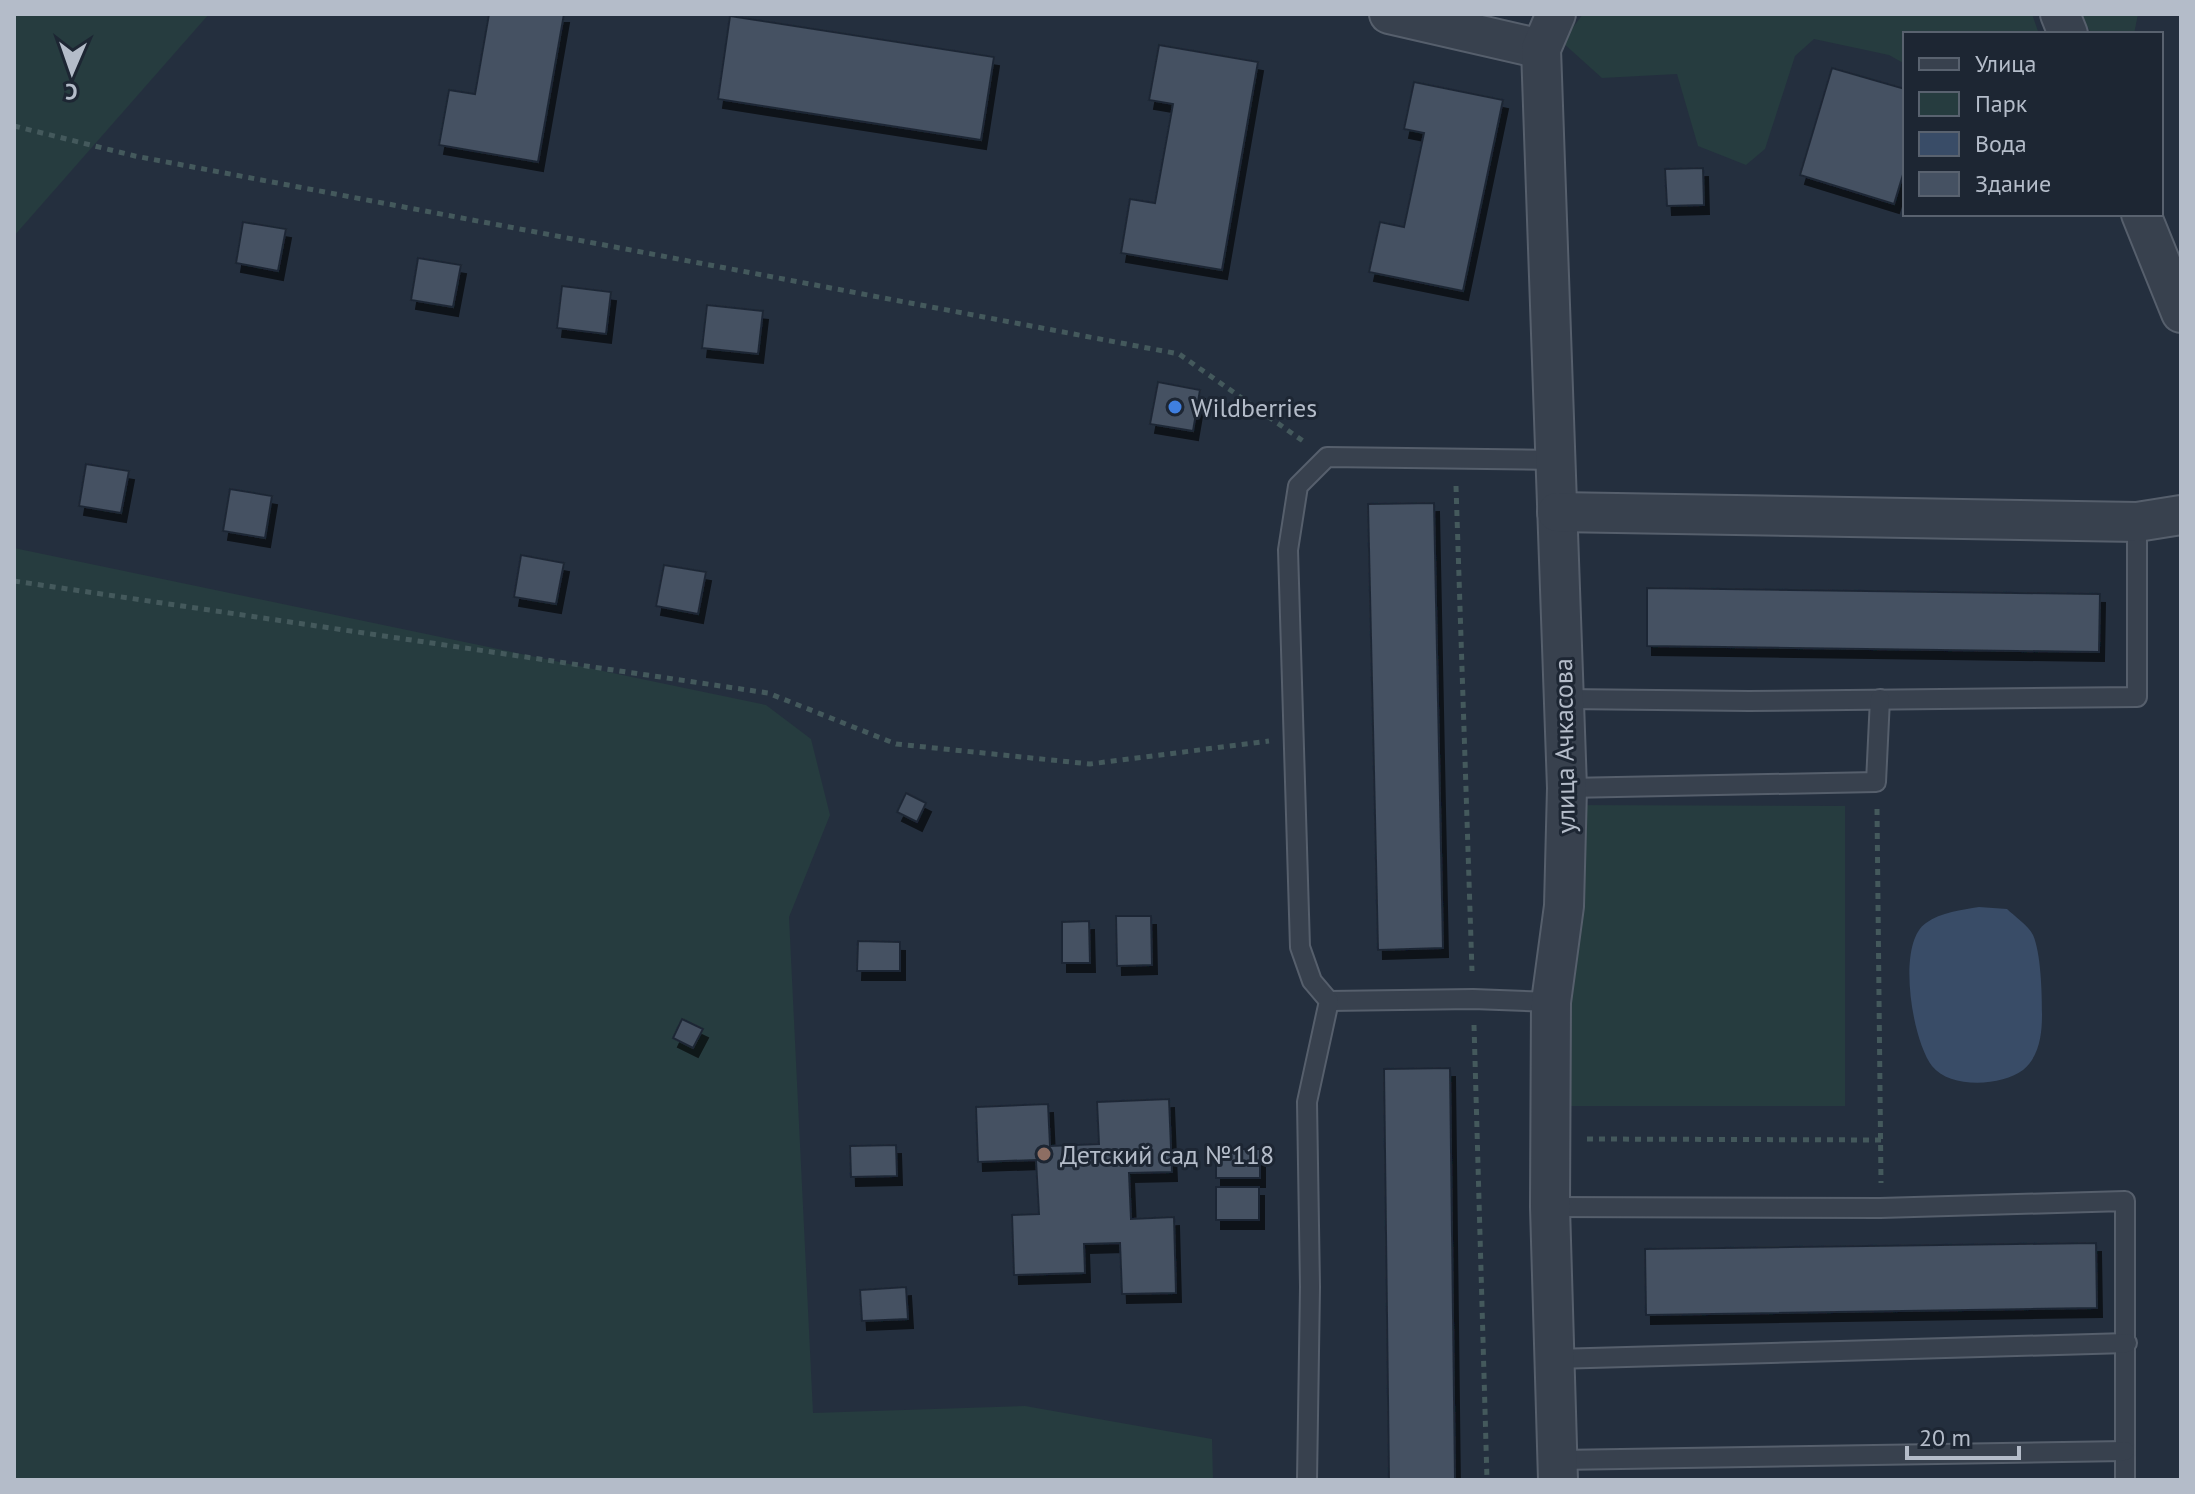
<svg xmlns="http://www.w3.org/2000/svg" width="2195" height="1494" viewBox="0 0 2195 1494" font-family="'PT Sans',sans-serif">
<defs>
<filter id="shadow"><feDropShadow dx="5" dy="9" stdDeviation="0" flood-color="#0009"/></filter>
</defs>
<rect width="100%" height="100%" fill="#242f3e"/>
<g fill="#263c3f">
<polygon points="14,14 209,14 14,236"/>
<polygon points="1583,14 2032,14 2039,34 1905,34 1905,64 1889,55 1814,39 1795,56 1765,149 1746,165 1698,146 1677,74 1602,78 1562,42"/>
<polygon points="2079,14 2138,14 2134,34 2092,34"/>
<polygon points="14,548 766,705 811,739 830,815 789,917 813,1413 1025,1406 1212,1439 1213,1480 14,1480"/>
<polygon points="1558,805 1845,806 1845,1106 1558,1106"/>
</g>
<path fill="#394c67" d="M1979,907l28,2c7,7 21,16 26,26 8,18 9,58 9,79 0,19 -2,42 -19,56 -21,16 -73,19 -91,-4 -20,-26 -36,-123 -6,-143 15,-11 36,-13 53,-16z"/>
<g fill="#455162" stroke="#1f2835" stroke-width="2" filter="url(#shadow)">
<polygon points="489,14 564,14 538,162 439,145 449,90 475,94"/>
<polygon points="730,16 994,57 981,140 718,99"/>
<polygon points="1159,45 1258,62 1222,270 1121,253 1130,199 1155,203 1173,104 1149,100"/>
<polygon points="1832,68 1905,89 1905,168 1894,204 1800,175"/>
<polygon points="1414,82 1503,100 1463,291 1369,272 1380,222 1404,227 1424,133 1404,129"/>
<polygon points="1703,168 1704,205 1667,206 1665,169"/>
<polygon points="243,222 286,229 278,271 236,263"/>
<polygon points="418,258 461,265 453,307 411,300"/>
<polygon points="562,286 611,292 606,334 557,328"/>
<polygon points="707,305 763,311 758,354 702,348"/>
<polygon points="1158,382 1200,390 1193,431 1150,424"/>
<polygon points="86,464 129,471 121,513 79,506"/>
<polygon points="230,489 272,496 265,538 223,531"/>
<polygon points="1434,503 1443,948 1378,950 1368,504"/>
<polygon points="521,555 564,563 556,604 514,597"/>
<polygon points="664,565 706,572 698,614 656,606"/>
<polygon points="1647,588 2100,594 2099,652 1647,646"/>
<polygon points="906,793 926,803 917,822 897,812"/>
<polygon points="1116,916 1151,916 1152,965 1117,966"/>
<polygon points="1089,921 1090,963 1062,963 1062,922"/>
<polygon points="858,941 900,942 900,971 857,971"/>
<polygon points="682,1019 703,1029 693,1048 673,1038"/>
<polygon points="1450,1068 1455,1480 1389,1480 1384,1069"/>
<polygon points="1169,1099 1172,1172 1129,1173 1131,1219 1174,1217 1176,1293 1122,1294 1120,1243 1084,1244 1085,1273 1014,1275 1012,1215 1039,1214 1036,1160 978,1162 976,1107 1048,1104 1050,1146 1099,1144 1097,1102"/>
<polygon points="896,1145 897,1176 851,1177 850,1146"/>
<rect x="1216" y="1149" width="44" height="29"/>
<rect x="1216" y="1187" width="43" height="33"/>
<polygon points="2096,1243 2097,1308 1646,1315 1645,1249"/>
<polygon points="906,1287 908,1319 862,1321 860,1290"/>
</g>
<g fill="none" stroke-linecap="round" stroke-linejoin="round">
<defs>
<g id="lane">
<polyline points="1565,699 1749,701 2137,697 2137,522"/>
<polyline points="1567,788 1876,782 1880,699"/>
<polyline points="1329,1001 1473,999 1551,1002"/>
<polyline points="1550,1207 1880,1208 2125,1201 2125,1480"/>
<polyline points="1554,1359 2127,1343"/>
<polyline points="1558,1460 2125,1451"/>
<polyline points="1307,1480 1310,1287 1307,1102 1329,1001 1312,981 1300,947 1288,550 1298,486 1327,457 1558,460"/>
</g>
<g id="street">
<polyline points="1389,14 1541,49"/>
<polyline points="1556,14 1541,49 1567,788 1564,906 1551,1002 1550,1207 1558,1480"/>
<polyline points="2060,14 2068,34"/>
<polyline points="2141,214 2181,313"/>
<polyline points="1557,512 2137,522 2181,515"/>
</g>
</defs>
<use href="#lane" stroke="#565f6c" stroke-width="22"/>
<use href="#street" stroke="#565f6c" stroke-width="42"/>
<g stroke="#44595c" stroke-width="5" stroke-dasharray="6 6" stroke-linecap="butt">
<polyline points="14,126 135,156 1179,354 1303,441"/>
<polyline points="1456,486 1472,971"/>
<polyline points="14,581 768,693 896,744 1090,764 1269,741"/>
<polyline points="1877,809 1881,1183"/>
<polyline points="1474,1025 1487,1480"/>
<polyline points="1587,1139 1882,1140"/>
</g>
<use href="#lane" stroke="#38414e" stroke-width="18"/>
<use href="#street" stroke="#38414e" stroke-width="38"/>
</g>
<circle fill="#3f7fe0" stroke="#1d2633" stroke-width="3" cx="1175" cy="407" r="8"/>
<circle fill="#8d6e63" stroke="#1d2633" stroke-width="3" cx="1044" cy="1154" r="8"/>
<g text-anchor="middle" dominant-baseline="central" stroke-width="6" stroke-linejoin="round" paint-order="stroke">
<g font-size="26" fill="#b4bcc9" stroke="#1d2633" text-anchor="start">
<text x="1191" y="407">Wildberries</text>
<text x="1060" y="1154">Детский сад №118</text>
</g>
<g font-size="26" fill="#b4bcc9" stroke="#1d2633">
<text transform="translate(1564 746) rotate(-91)">улица Ачкасова</text>
</g>
</g>
<rect width="2195" height="1494" fill="none" stroke="#b4bcc9" stroke-width="32"/>
<rect x="1903" y="32" width="260" height="184" fill="#1d2633" stroke="#59626f" stroke-width="2"/>
<rect x="1919" y="58" width="40" height="12" fill="#38414e" stroke="#59626f" stroke-width="2"/>
<text x="1975" y="72" font-size="24" fill="#b4bcc9">Улица</text>
<rect x="1919" y="92" width="40" height="24" fill="#263c3f" stroke="#59626f" stroke-width="2"/>
<text x="1975" y="112" font-size="24" fill="#b4bcc9">Парк</text>
<rect x="1919" y="132" width="40" height="24" fill="#394c67" stroke="#59626f" stroke-width="2"/>
<text x="1975" y="152" font-size="24" fill="#b4bcc9">Вода</text>
<rect x="1919" y="172" width="40" height="24" fill="#455162" stroke="#59626f" stroke-width="2"/>
<text x="1975" y="192" font-size="24" fill="#b4bcc9">Здание</text>
<g transform="translate(72 72) rotate(182)" stroke="#1d2633" stroke-width="6" paint-order="stroke">
<path d="M0-6L14 30L0 20L-14 30Z" fill="#b4bcc9"/>
<text y="-12" font-size="22" font-weight="bold" text-anchor="middle" fill="#b4bcc9">С</text>
</g>
<path d="M1907 1446v12h112v-12" fill="none" stroke="#b4bcc9" stroke-width="4"/>
<text x="1919" y="1446" font-size="24" fill="#b4bcc9" stroke="#1d2633" stroke-width="6" paint-order="stroke">20 m</text>
</svg>
